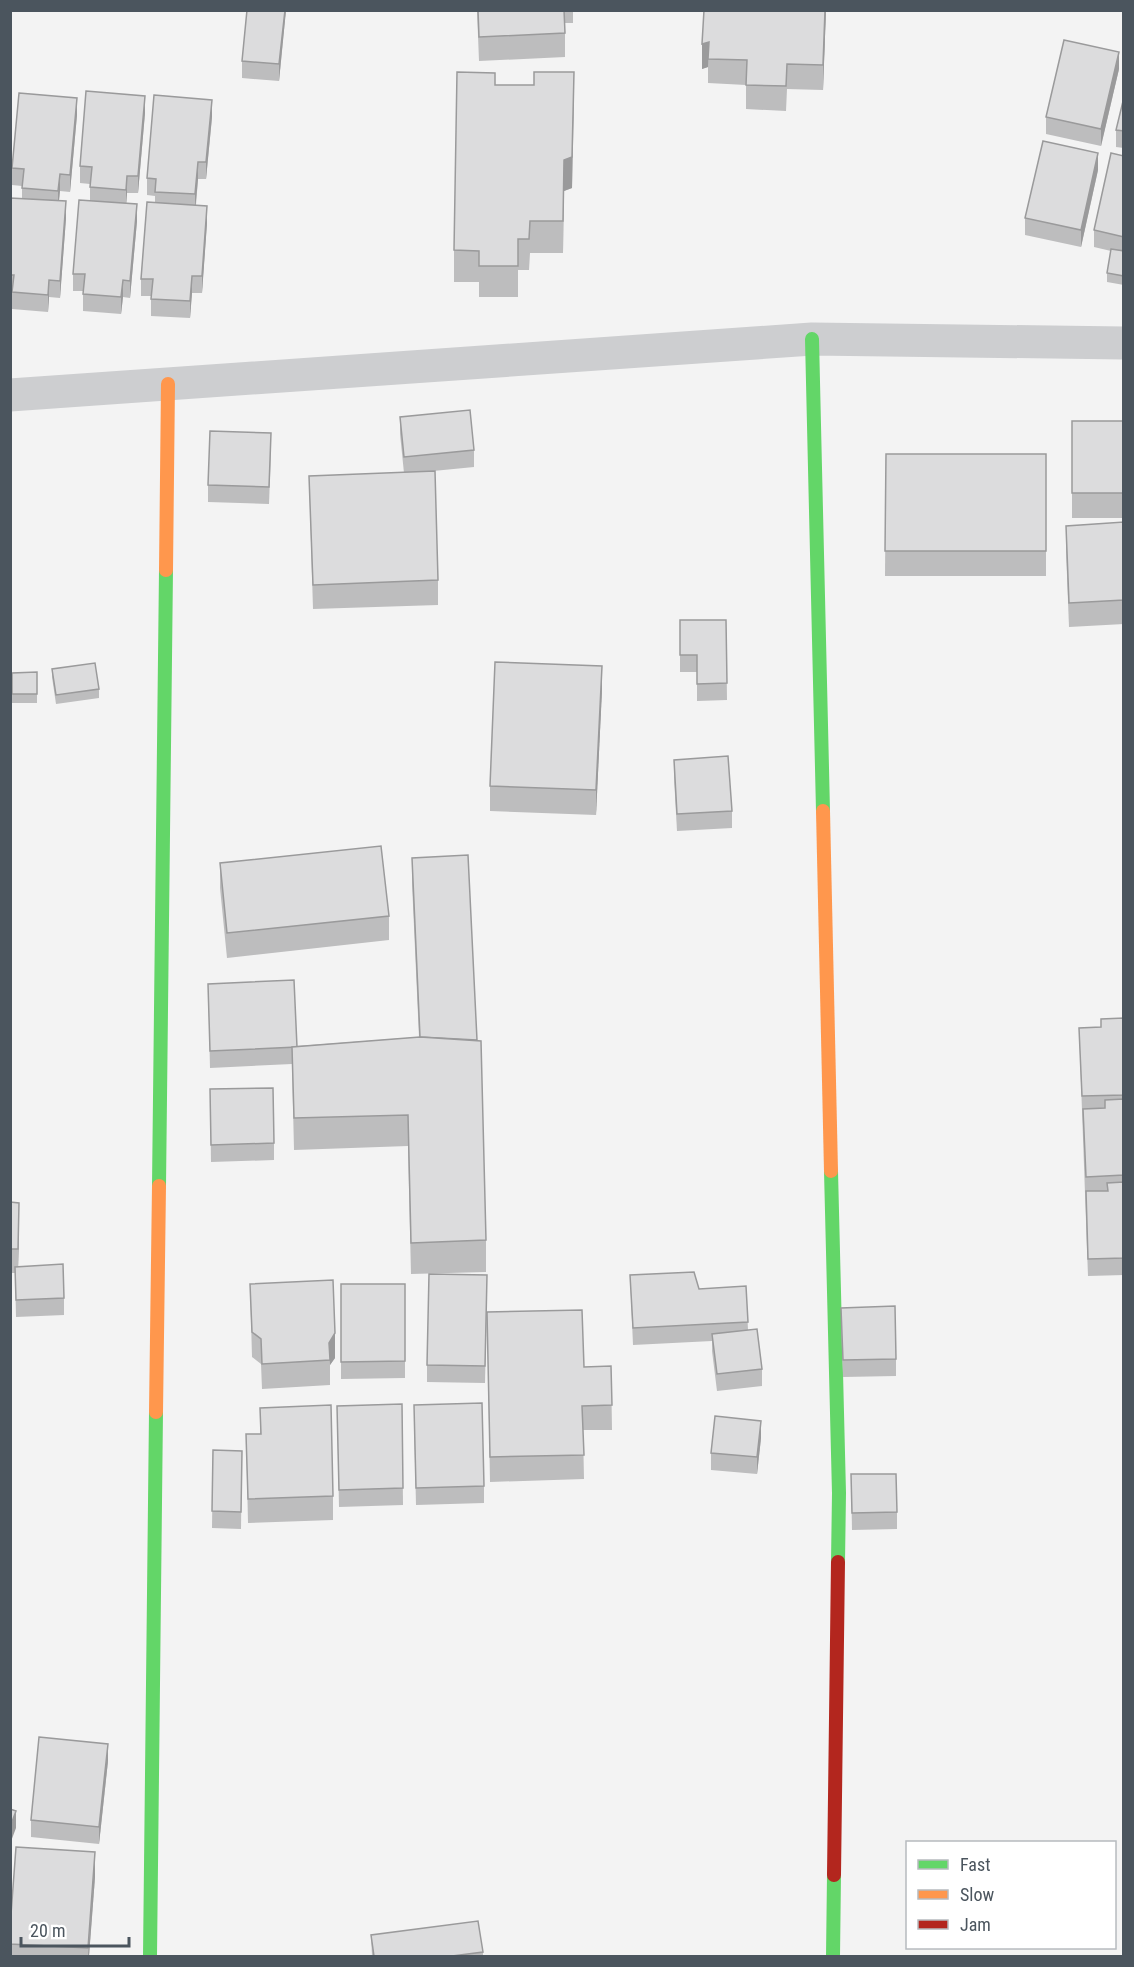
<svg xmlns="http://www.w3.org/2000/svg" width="1134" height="1967" viewBox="0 0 1134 1967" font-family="'Roboto Condensed',sans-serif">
<rect width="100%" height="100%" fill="#f3f3f3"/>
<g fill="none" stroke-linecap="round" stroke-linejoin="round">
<polyline stroke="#cdced0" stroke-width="33" points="10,395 812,339 1124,343"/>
<g stroke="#63d668" stroke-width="14">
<polyline points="812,339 823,811"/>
<polyline points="831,1171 839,1493 838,1562"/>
<polyline points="159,1186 166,570"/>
<polyline points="150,1956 156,1412"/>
<polyline points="833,1956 834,1875"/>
</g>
<g stroke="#ff974d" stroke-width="14">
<polyline points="166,570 168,384"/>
<polyline points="823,811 831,1171"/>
<polyline points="156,1412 159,1186"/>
</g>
<polyline stroke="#b3261e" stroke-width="14" points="834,1875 838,1562"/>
</g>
<g fill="#bdbdbe">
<polygon points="286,10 279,81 242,78 242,61"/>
<polygon points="477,10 573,10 573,23 565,23 565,57 479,61"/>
<polygon points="826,10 823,90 787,89 786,111 746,109 746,85 708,83 708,67 702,69 702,44"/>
<polygon points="1119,69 1101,146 1046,134 1046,117"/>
<polygon points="495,85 574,104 572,188 564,191 563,253 530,253 529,270 518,270 518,297 479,297 479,282 454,282 454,250"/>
<polygon points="1124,97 1124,148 1116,147 1116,130"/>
<polygon points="145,113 138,193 127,193 126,203 137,221 130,298 123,297 121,314 83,311 83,291 73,291 73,274 90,200 90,184 80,183 80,166"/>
<polygon points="77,115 70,192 60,191 59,201 66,218 60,298 49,297 48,312 12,309 12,292 10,292 10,198 22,198 22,186 12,185 12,168"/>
<polygon points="212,117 206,179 198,179 196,205 207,223 202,293 192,293 190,318 151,316 151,296 141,296 141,279 155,203 155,196 147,195 147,178"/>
<polygon points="1124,156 1124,285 1107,282 1107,273 1111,251 1094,247 1094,230"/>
<polygon points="1098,170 1081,247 1025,235 1025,218"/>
<polygon points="400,417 474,450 474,467 423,472 438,580 438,605 313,609 309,476 404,473 400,434"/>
<rect x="1072" y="421" width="52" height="97"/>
<polygon points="271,450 269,504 208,502 208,485"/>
<polygon points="886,454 1046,454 1046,576 885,576"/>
<polygon points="1124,522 1124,624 1069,627 1066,550 1066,526"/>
<polygon points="680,620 726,620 727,700 697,701 697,672 680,672"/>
<polygon points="52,669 99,689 99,698 56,704 52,677"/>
<polygon points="37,672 37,703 12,703 12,673"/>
<polygon points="602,690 596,815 490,811 490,786"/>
<polygon points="674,760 732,811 732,828 677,831 674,777"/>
<polygon points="412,858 486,1240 486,1272 411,1274 408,1146 294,1150 292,1064 210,1068 208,984 297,1046 419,1037 412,883"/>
<polygon points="220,863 389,916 389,940 227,958 220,888"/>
<polygon points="1124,1018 1124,1275 1088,1276 1079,1028 1101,1027"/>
<polygon points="210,1089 274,1143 274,1160 211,1162"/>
<polygon points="10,1202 19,1227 18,1266 64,1298 64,1315 16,1317 15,1273 10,1273"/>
<polygon points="630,1275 699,1289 746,1286 748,1330 762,1369 762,1386 717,1391 712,1351 712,1341 633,1345"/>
<polygon points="250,1284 335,1358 330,1365 330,1385 262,1389 261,1364 252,1357"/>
<polygon points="341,1284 405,1284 405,1378 341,1379"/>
<polygon points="487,1292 485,1383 427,1382 427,1365"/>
<polygon points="487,1312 584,1367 611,1366 612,1430 583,1430 584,1479 490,1482"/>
<polygon points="841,1325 896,1359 896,1376 843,1377"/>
<polygon points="402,1404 403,1505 339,1507 337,1406"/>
<polygon points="260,1408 333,1496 333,1520 248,1523 246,1434 260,1434"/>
<polygon points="414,1422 484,1486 484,1503 416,1505"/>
<polygon points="761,1438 757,1474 711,1470 711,1453"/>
<polygon points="213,1450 242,1451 241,1529 212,1528"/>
<polygon points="851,1474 897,1512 897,1529 852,1530"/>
<polygon points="108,1761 99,1844 31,1837 31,1820"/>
<polygon points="95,1877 89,1956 10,1956 10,1928"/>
<polygon points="371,1935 483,1952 483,1956 372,1956"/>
</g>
<g fill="#9a9a9b">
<polygon points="285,10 286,10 279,81 279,64"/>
<polygon points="825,10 826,10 823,90 823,65"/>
<polygon points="709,42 708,67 702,69 702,44"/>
<polygon points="1119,52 1119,69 1101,146 1101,129"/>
<polygon points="574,72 572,188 564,191 563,253 564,160"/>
<polygon points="145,96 145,113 138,193 138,176"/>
<polygon points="77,98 77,115 70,192 70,175"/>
<polygon points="212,100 212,117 206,179 206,162"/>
<polygon points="1098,153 1098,170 1081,247 1081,230"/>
<polygon points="198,162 198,179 195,211 195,194"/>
<polygon points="60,174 60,191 58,208 58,191"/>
<polygon points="127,176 127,193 126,207 126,190"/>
<polygon points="66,201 66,218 60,298 60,281"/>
<polygon points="137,204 137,221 130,298 130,281"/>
<polygon points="207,206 207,223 202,293 202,276"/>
<polygon points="192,276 192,293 190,318 190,301"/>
<polygon points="49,280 49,297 48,312 48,295"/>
<polygon points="123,280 123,297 121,314 121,297"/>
<polygon points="602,666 602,690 596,815 596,790"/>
<polygon points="19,1203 19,1227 18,1274 18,1249"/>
<polygon points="335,1333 335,1358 330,1365 329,1343"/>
<polygon points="761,1421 761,1438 757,1474 757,1457"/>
<polygon points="108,1744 108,1761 99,1844 99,1827"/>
<polygon points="16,1811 16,1828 10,1844 10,1827"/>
<polygon points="95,1852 95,1877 89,1956 88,1956"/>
</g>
<g fill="#dcdcdd" stroke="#9a9a9b" stroke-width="1.5">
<polygon points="247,10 285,10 279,64 242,61"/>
<polygon points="478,10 564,10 565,33 479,37"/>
<polygon points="704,10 825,10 823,65 787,64 786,86 746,85 747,60 708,59 709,42 702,44"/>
<polygon points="1064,40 1119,52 1101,129 1046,117"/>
<polygon points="457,72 495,73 495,85 534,85 534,72 574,72 572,157 564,160 563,221 530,221 529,239 518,239 518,266 479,266 479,251 454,250"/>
<polygon points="86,91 145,96 138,176 127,176 126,190 90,187 92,167 80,166"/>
<polygon points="19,93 77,98 70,175 60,174 58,191 22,188 24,169 12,168"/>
<polygon points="154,95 212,100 206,162 198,162 195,194 155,192 156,179 147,178"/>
<polygon points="1124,97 1124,131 1116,130"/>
<polygon points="1043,141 1098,153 1081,230 1025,218"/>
<polygon points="1111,153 1124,156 1124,237 1094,230"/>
<polygon points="10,198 66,201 60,281 49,280 48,295 12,292 14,275 10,275"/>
<polygon points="79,200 137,204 130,281 123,280 121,297 83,294 85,274 73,274"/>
<polygon points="147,202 207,206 202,276 192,276 190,301 151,299 153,279 141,279"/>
<polygon points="1111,249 1124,251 1124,276 1107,273"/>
<polygon points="470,410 474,450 404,457 400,417"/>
<rect x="1072" y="421" width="52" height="72"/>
<polygon points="210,431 271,433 269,487 208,485"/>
<polygon points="886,454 1046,454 1046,551 885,551"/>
<polygon points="435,471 438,580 313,585 309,476"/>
<polygon points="1124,522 1124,600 1069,603 1066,526"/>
<polygon points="680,620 726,620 727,683 697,684 697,655 680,655"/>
<polygon points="495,662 602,666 596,790 490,786"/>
<polygon points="95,663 99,689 56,695 52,669"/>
<polygon points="37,672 37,694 12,694 12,673"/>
<polygon points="728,756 732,811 677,814 674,760"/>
<polygon points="381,846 389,916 227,933 220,863"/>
<polygon points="468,855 477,1040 420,1037 412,858"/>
<polygon points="294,980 297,1047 210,1051 208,984"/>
<polygon points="1124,1018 1124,1095 1082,1096 1079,1028 1101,1027 1101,1019"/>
<polygon points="420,1037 481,1041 486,1240 411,1243 408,1115 294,1118 292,1047"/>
<polygon points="273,1088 274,1143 211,1145 210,1089"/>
<polygon points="1124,1099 1124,1175 1086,1177 1083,1109 1105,1108 1105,1100"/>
<polygon points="1124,1182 1124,1258 1088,1259 1086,1191 1108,1191 1107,1183"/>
<polygon points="10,1202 19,1203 18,1249 10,1249"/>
<polygon points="63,1264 64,1298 16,1300 15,1267"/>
<polygon points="694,1272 699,1289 746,1286 748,1322 633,1328 630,1275"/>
<polygon points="429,1274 487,1275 485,1366 427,1365"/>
<polygon points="333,1280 335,1333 329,1343 330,1360 262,1364 261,1339 252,1332 250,1284"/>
<polygon points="341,1284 405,1284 405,1361 341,1362"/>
<polygon points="895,1306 896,1359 843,1360 841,1308"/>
<polygon points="582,1310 584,1367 611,1366 612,1405 582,1406 584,1455 490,1457 487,1312"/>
<polygon points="757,1329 762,1369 717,1374 712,1334"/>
<polygon points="482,1403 484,1486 416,1488 414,1405"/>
<polygon points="402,1404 403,1488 339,1490 337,1406"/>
<polygon points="331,1405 333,1496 248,1499 246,1434 261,1434 260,1408"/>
<polygon points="715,1416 761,1421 757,1457 711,1453"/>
<polygon points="213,1450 242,1451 241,1512 212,1511"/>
<polygon points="851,1474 896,1474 897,1512 852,1513"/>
<polygon points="39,1737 108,1744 99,1827 31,1820"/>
<polygon points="10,1809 16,1811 10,1827"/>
<polygon points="16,1847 95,1852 88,1948 10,1944 10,1928"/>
<polygon points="478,1921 483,1952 452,1956 374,1956 371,1935"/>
</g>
<rect width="1134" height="1967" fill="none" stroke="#4b555e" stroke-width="24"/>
<rect x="906" y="1841" width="210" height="108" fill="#ffffff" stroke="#b7bbbf" stroke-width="1.5"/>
<rect x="918" y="1860" width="30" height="9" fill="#63d668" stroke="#b7bbbf" stroke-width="1.5"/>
<text x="960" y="1871" font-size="18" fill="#4b555e">Fast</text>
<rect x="918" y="1890" width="30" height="9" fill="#ff974d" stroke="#b7bbbf" stroke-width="1.5"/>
<text x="960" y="1901" font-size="18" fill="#4b555e">Slow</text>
<rect x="918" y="1920" width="30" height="9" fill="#b3261e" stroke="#b7bbbf" stroke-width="1.5"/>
<text x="960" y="1931" font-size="18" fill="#4b555e">Jam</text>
<path d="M21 1937v9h108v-9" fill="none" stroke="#4b555e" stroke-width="3"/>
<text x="30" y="1937" font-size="18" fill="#4b555e" stroke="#ffffff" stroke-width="4.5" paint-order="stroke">20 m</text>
</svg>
